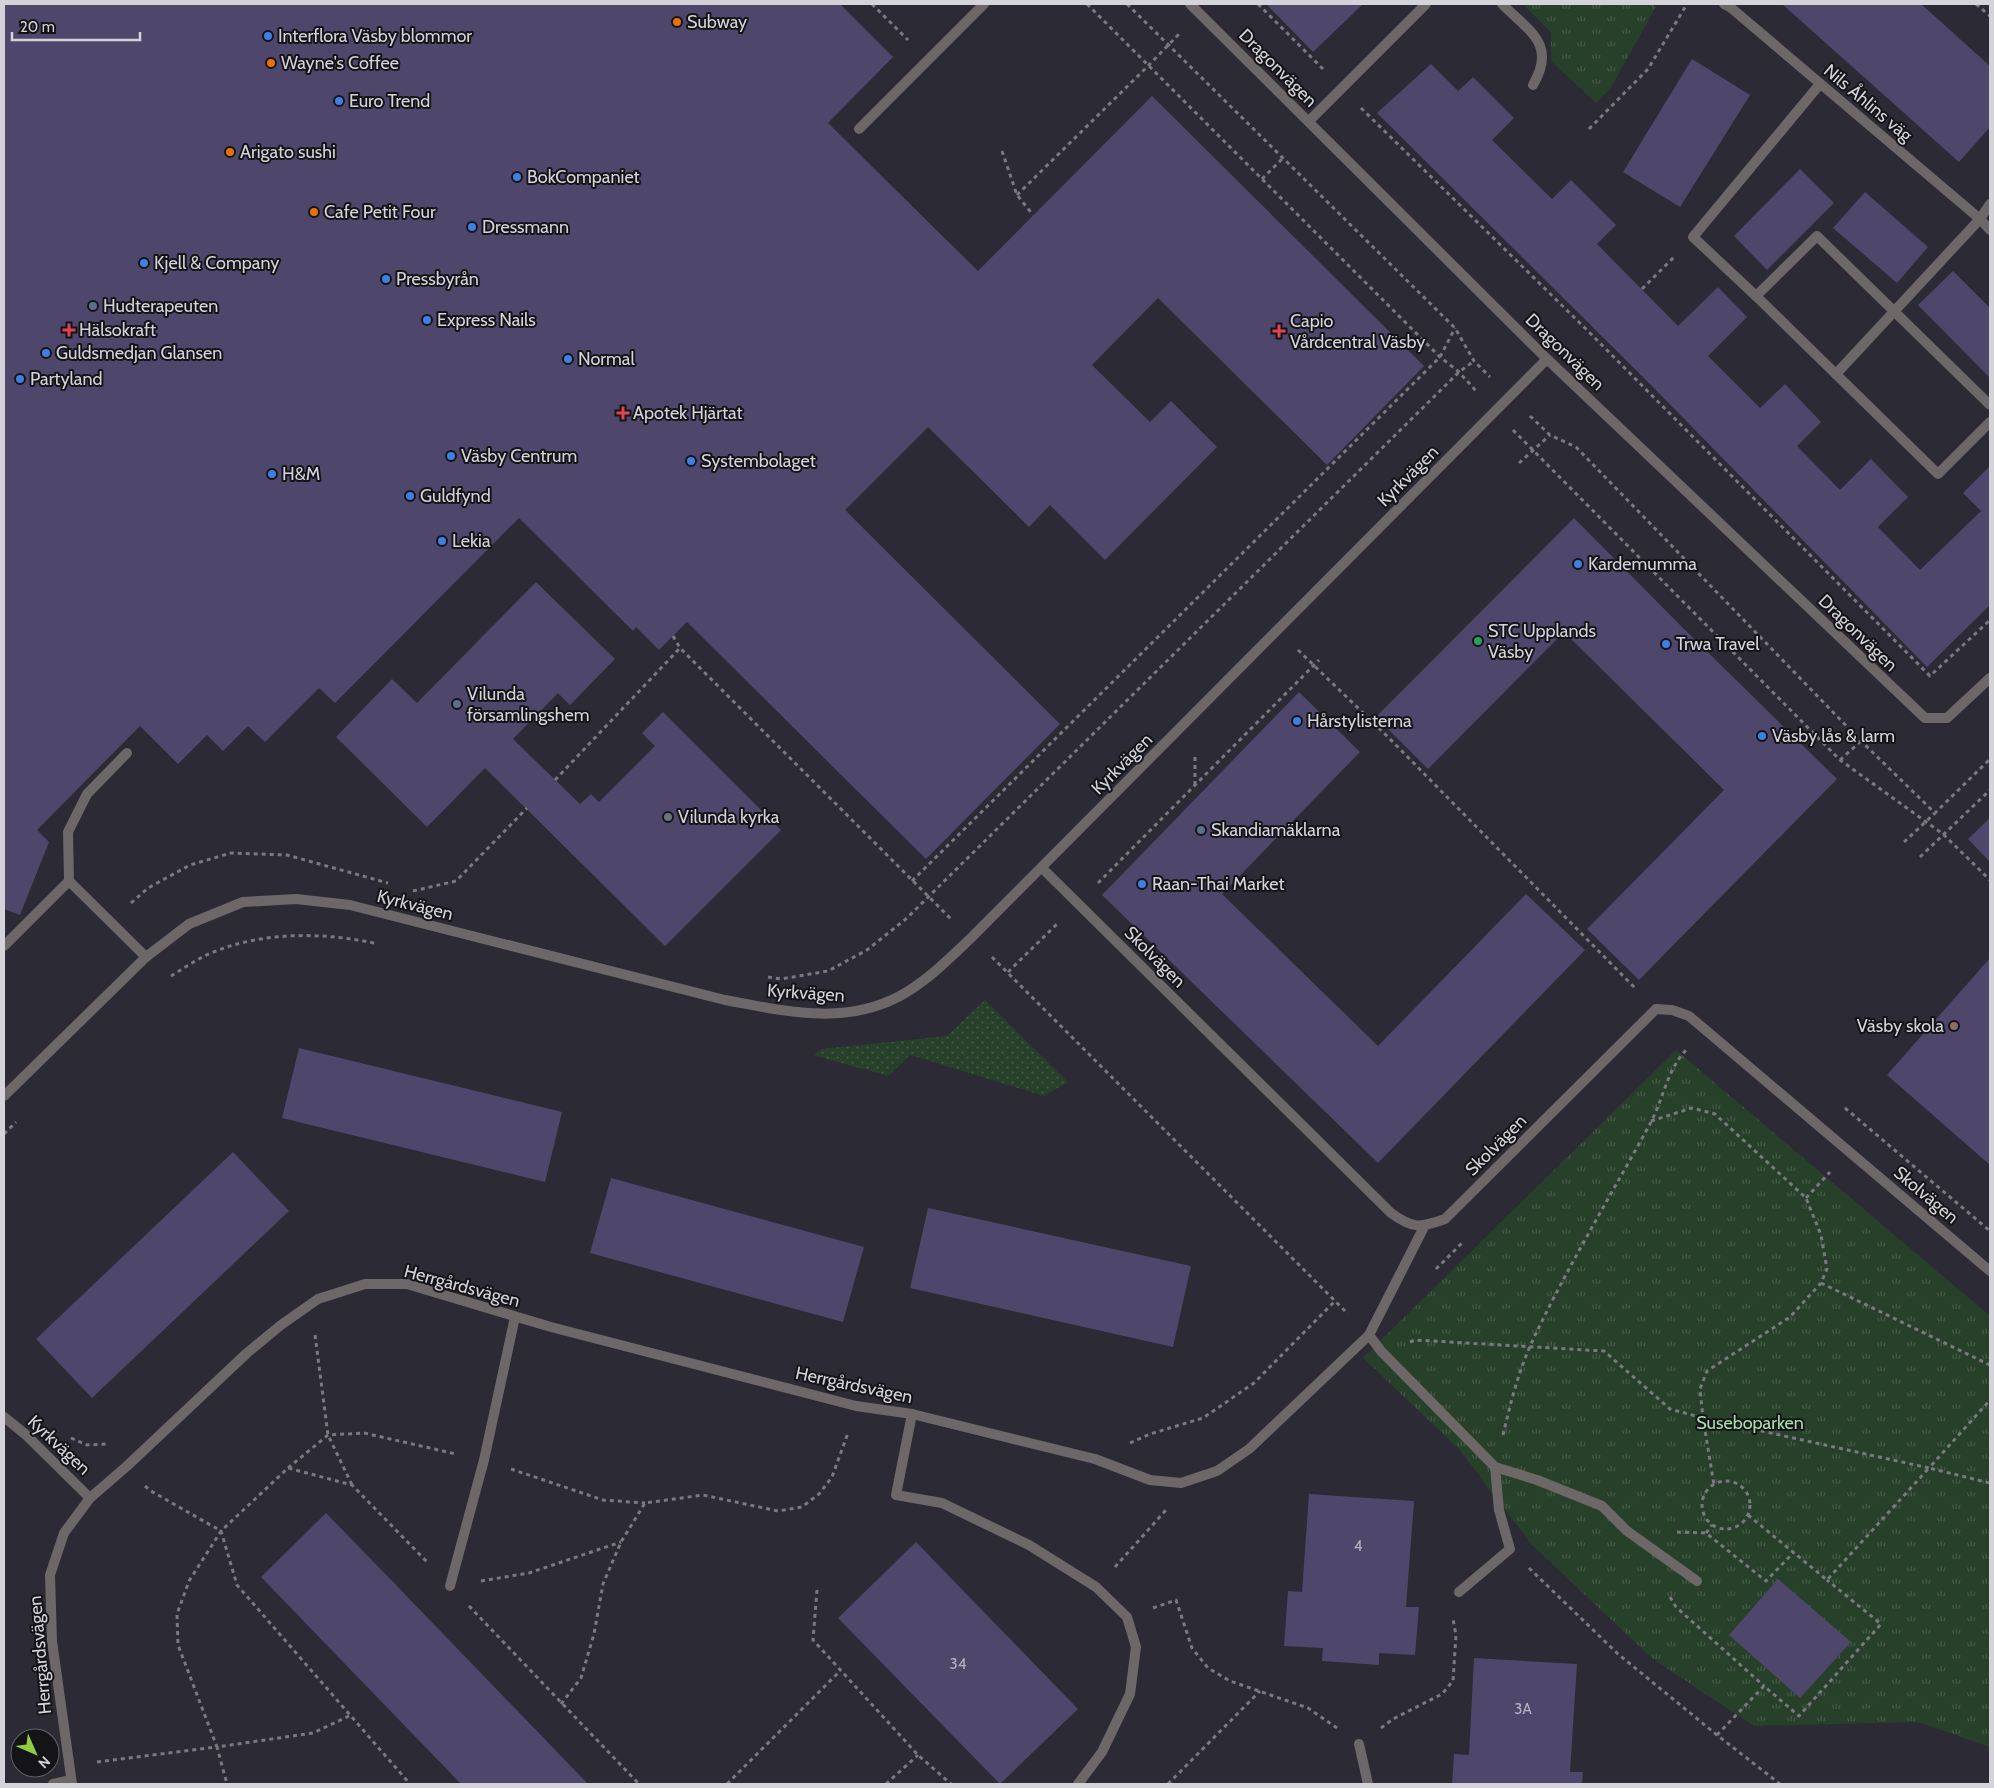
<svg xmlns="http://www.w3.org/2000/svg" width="1994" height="1788" viewBox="0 0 1994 1788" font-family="Cabin,sans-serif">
<defs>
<pattern id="grass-dots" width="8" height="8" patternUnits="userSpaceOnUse" patternTransform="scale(1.25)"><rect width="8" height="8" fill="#274029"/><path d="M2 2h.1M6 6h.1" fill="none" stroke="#455b47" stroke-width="1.8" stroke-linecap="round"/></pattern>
<pattern id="park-tufts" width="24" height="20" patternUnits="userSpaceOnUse" patternTransform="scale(1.25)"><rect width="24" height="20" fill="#274029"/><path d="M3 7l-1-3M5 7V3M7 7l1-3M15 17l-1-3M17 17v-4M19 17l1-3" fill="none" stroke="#455b47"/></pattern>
</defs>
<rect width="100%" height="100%" fill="#2c2a34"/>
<polygon fill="url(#grass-dots)" points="985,1000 1068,1082 1044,1096 910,1055 888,1076 813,1055 821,1049 947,1036"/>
<g fill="url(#park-tufts)">
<polygon points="1522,4 1653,4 1656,7 1610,89 1596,103 1551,61 1551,32"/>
<polygon points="1676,1050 1990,1316 1990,1747 1918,1722 1754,1726 1653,1659 1532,1545 1459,1449 1363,1358"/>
</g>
<g fill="#4f466b">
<polygon points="4,4 840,4 893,57 828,123 978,271 1152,96 1424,366 1327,465 1158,298 1092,365 1150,422 1171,401 1217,447 1105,560 1050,505 1029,527 928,427 845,510 1060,724 926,859 687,622 659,650 636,627 633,631 519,518 335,703 319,688 265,742 248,726 223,751 207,735 178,764 140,726 37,830 49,842 20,915 4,909"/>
<polygon points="1266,4 1363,4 1313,52"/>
<polygon points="1782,4 1921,4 1990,66 1990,127 1959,162"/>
<polygon points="1692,59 1750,95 1680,207 1623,172"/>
<polygon points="1431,64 1458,91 1473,77 1514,118 1492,140 1552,199 1571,180 1616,225 1597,244 1678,326 1718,287 1747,317 1708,356 1760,408 1785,384 1821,422 1797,446 1840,490 1871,459 1908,497 1878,527 1920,570 1981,511 1963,493 1990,466 1990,605 1927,667 1650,384 1377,113"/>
<polygon points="1800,169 1834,203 1767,270 1734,236"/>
<polygon points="1865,192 1928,247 1897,283 1833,228"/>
<polygon points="1953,271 1990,308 1990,378 1918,305"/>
<polygon points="1574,518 1683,628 1837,779 1639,980 1587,929 1724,790 1564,632 1428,769 1376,717"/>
<polygon points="536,582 615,659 570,705 558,693 513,739 580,804 591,794 599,802 655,746 642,733 663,712 781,830 665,946 485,768 427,827 336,737 392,679 417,703"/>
<polygon points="1299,692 1360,752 1222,894 1378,1046 1526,894 1585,950 1378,1163 1102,895"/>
<polygon points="1990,818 1990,862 1968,839"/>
<polygon points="1990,958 1990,1165 1887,1075"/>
<polygon points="299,1048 562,1112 545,1182 282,1118"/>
<polygon points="233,1152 289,1211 92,1398 36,1339"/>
<polygon points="611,1178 864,1247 843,1322 590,1253"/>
<polygon points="928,1208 1191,1266 1173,1347 910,1288"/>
<polygon points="1309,1494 1414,1501 1406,1607 1419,1607 1415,1655 1379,1653 1379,1665 1322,1661 1323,1648 1284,1646 1288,1591 1302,1592"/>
<polygon points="326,1513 396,1585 588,1784 461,1784 261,1577"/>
<polygon points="916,1542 1078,1709 1000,1784 838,1618"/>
<polygon points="1778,1579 1851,1642 1800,1698 1729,1635"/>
<polygon points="1474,1658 1577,1664 1570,1772 1583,1772 1582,1784 1452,1784 1454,1754 1469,1755"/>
</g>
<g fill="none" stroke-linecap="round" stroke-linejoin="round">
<g stroke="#7a7880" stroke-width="3" stroke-dasharray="4 4" stroke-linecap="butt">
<polyline points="872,4 908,40"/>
<polyline points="1087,4 1440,357 1459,372 1476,391"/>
<polyline points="1127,4 1455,328 1474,361 1490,377"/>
<polyline points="1258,4 1323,69"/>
<polyline points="1976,4 1990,16"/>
<polyline points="1361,108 1586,329 1930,676 1990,620"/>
<polyline points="1589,129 1648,69 1687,4"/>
<polyline points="1002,151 1017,195 1033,215"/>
<polyline points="1262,179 1283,158"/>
<polyline points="1017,195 1148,66 1180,33"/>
<polyline points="1642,289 1674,257"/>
<polyline points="1530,416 1550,435 1576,447 1861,741 1935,813 1990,759"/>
<polyline points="1513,430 1840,760 1943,834 1990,880"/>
<polyline points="1519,463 1550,435"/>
<polyline points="673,636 680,648 951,919"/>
<polyline points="1298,650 1388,737 1636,989"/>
<polyline points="1840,760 1861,741"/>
<polyline points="555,780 680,648"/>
<polyline points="1195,785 1195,754"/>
<polyline points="1904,842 1935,813"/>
<polyline points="1920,857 1990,790"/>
<polyline points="912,881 1440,357 1455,328"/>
<polyline points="1098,883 1319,660"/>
<polyline points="413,891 456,881 527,808"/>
<polyline points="131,903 148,888 190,865 231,853 287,855 388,883"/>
<polyline points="992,957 1348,1314"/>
<polyline points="1008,972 1058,923"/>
<path d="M171,976c13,-8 26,-17 40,-23 52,-22 114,-21 167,-9"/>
<polyline points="768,977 781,979 828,971 867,950 907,918 1459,372 1474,361"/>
<polyline points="1845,1108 1990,1231"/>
<polyline points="1651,1121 1692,1108 1715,1114 1806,1198 1821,1235 1827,1269 1821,1283 1790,1317 1707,1371 1700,1389 1703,1418 1714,1485"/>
<polyline points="4,1134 16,1122"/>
<polyline points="1806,1198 1830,1172"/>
<polyline points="1436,1269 1462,1243"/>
<polyline points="1821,1283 1990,1365"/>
<polyline points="315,1335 328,1435 352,1485"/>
<polyline points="1410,1342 1415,1340 1604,1351 1670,1409 1703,1418 1929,1468 1990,1400"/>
<path d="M1503,1435c7,-30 15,-62 28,-91 35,-75 79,-147 119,-220 13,-24 17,-54 36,-74"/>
<polyline points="71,1438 87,1445 106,1444"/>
<polyline points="1130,1443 1150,1434 1203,1418 1254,1383 1335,1301"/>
<polyline points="288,1468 328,1435 364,1433 456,1454"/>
<polyline points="511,1469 603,1500 645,1503"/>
<circle cx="1726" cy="1505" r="24"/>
<polyline points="145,1486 151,1491 221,1531 237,1585 410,1784"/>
<polyline points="1748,1515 1827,1580 1929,1468 1990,1483"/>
<polyline points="1677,1532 1706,1533 1766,1581 1794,1552"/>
<polyline points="1706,1533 1712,1525"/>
<polyline points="1115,1567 1166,1510"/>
<polyline points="1529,1568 1618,1654 1717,1735 1780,1784"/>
<polyline points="481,1581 529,1573 621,1542"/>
<polyline points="817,1590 813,1640 918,1755 951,1784"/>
<polyline points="1670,1597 1676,1607 1764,1686"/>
<polyline points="469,1606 639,1784"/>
<polyline points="1153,1608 1176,1600 1192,1648 1208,1668 1230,1681 1308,1708 1337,1728"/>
<polyline points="561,1704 581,1678 594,1634 603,1584 621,1542 645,1503 703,1495 778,1511 802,1507 819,1494 832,1477 848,1433"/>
<polyline points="349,1716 313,1733 217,1747 178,1645 177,1614 189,1581 221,1531 288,1468 352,1485 428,1563"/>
<polyline points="1381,1728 1393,1719 1442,1694 1453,1681 1456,1635 1453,1619"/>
<polyline points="1717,1735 1764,1686 1799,1716 1881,1624 1827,1580"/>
<polyline points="97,1762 217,1747 227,1784"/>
<polyline points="727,1784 840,1671"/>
<polyline points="886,1784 918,1755"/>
<polyline points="1168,1784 1260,1691"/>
</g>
<g stroke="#6d6768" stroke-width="10">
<path d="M1502,4c27,27 55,40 31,81"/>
<polyline points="1309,121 1426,4"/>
<polyline points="859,129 984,4"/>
<polyline points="1756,296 1693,237 1820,84"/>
<polyline points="1836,374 1980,219 1990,204"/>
<polyline points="1990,405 1817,236 1756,296 1938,474 1990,422"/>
<polyline points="69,881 68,832 87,794 127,753"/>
<polyline points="4,946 69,881 146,957"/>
<polyline points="1369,1335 1381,1351 1495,1467 1537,1480 1602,1506 1627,1531 1697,1581"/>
<polyline points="912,1414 896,1495 942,1503 1029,1545 1096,1587 1127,1617 1136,1647 1130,1694 1102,1752 1078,1784"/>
<polyline points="1095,1459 1150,1480 1181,1483 1217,1471 1249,1449 1369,1335 1424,1227"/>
<polyline points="450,1586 484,1460 515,1317"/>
<polyline points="1459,1592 1510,1549 1499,1510 1495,1467"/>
<polyline points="53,1784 71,1780"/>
</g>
<g stroke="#6d6768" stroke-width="10">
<polyline points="1190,4 1547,359 1925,718 1947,718 1990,678"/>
<polyline points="1724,4 1730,7 1980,219 1990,230"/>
<path d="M1042,868l349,345c22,16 29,15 54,6l211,-210 16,1 17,6 301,255"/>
<path d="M4,1096l142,-139 43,-33 54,-22 53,-3 54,6 375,95c60,11 119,26 175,-4 27,-15 49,-37 71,-58l576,-579"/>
<polyline points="4,1417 25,1434 90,1498"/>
<polyline points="1359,1744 1368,1784"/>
<polyline points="72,1784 52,1641 50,1575 64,1533 90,1498 127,1466 247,1353 281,1325 318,1299 365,1284 407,1284 551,1327 856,1406 912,1414 1095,1459"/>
</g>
</g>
<g fill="#e8710a" stroke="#141418" stroke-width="2">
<circle cx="677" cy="22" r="5"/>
<circle cx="271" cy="63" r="5"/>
<circle cx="230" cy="152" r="5"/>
<circle cx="314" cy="212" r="5"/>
</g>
<g fill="#3f7fe0" stroke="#141418" stroke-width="2">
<circle cx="268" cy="36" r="5"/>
<circle cx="339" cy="101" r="5"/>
<circle cx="517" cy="177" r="5"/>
<circle cx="472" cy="227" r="5"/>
<circle cx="144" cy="263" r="5"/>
<circle cx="386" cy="279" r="5"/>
<circle cx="427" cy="320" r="5"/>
<circle cx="46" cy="353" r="5"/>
<circle cx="568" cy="359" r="5"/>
<circle cx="20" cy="379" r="5"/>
<circle cx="451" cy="456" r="5"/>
<circle cx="691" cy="461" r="5"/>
<circle cx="272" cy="474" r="5"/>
<circle cx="410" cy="496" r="5"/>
<circle cx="442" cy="541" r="5"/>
<circle cx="1578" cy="564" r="5"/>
<circle cx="1666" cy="644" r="5"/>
<circle cx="1297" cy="721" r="5"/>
<circle cx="1762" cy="736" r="5"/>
<circle cx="1142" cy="884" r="5"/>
</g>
<g fill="#5c6f8a" stroke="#141418" stroke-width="2">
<circle cx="93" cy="306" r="5"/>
<circle cx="457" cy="704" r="5"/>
<circle cx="1201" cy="830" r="5"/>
</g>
<g fill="#e0444e" stroke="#141418" stroke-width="2">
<path d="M66.5 322.5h5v5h5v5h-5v5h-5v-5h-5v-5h5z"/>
<path d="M1276.5 323.5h5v5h5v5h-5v5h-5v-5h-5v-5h5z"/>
<path d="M620.5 405.5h5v5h5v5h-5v5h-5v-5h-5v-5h5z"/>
</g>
<circle fill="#2e9e5b" stroke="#141418" stroke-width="2" cx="1478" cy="641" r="5"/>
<circle fill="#6b7280" stroke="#141418" stroke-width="2" cx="668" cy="817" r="5"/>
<circle fill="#8d6e63" stroke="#141418" stroke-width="2" cx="1954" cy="1026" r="5"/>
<g text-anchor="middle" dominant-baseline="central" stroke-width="4" stroke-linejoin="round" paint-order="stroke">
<g font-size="15" fill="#b3b0be">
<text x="1358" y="1546">4</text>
<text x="958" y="1664">34</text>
<text x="1523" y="1709">3A</text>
</g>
<g font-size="18" fill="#d4d3d9" stroke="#141418" text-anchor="start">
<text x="687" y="22">Subway</text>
<text x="278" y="36">Interflora Väsby blommor</text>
<text x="281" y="63">Wayne's Coffee</text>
<text x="349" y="101">Euro Trend</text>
<text x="240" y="152">Arigato sushi</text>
<text x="527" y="177">BokCompaniet</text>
<text x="324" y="212">Cafe Petit Four</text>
<text x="482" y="227">Dressmann</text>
<text x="154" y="263">Kjell &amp; Company</text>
<text x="396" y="279">Pressbyrån</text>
<text x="103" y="306">Hudterapeuten</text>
<text x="437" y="320">Express Nails</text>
<text x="1290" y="321">Capio<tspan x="1290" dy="21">Vårdcentral Väsby</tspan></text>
<text x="79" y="330">Hälsokraft</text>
<text x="56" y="353">Guldsmedjan Glansen</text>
<text x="578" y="359">Normal</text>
<text x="30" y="379">Partyland</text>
<text x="633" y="413">Apotek Hjärtat</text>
<text x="461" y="456">Väsby Centrum</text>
<text x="701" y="461">Systembolaget</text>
<text x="282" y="474">H&amp;M</text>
<text x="420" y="496">Guldfynd</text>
<text x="452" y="541">Lekia</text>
<text x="1588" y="564">Kardemumma</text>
<text x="1488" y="631">STC Upplands<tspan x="1488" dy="21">Väsby</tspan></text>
<text x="1676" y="644">Trwa Travel</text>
<text x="467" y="694">Vilunda<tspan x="467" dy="21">församlingshem</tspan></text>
<text x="1307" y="721">Hårstylisterna</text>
<text x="1772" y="736">Väsby lås &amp; larm</text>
<text x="678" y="817">Vilunda kyrka</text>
<text x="1211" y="830">Skandiamäklarna</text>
<text x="1152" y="884">Raan-Thai Market</text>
<text x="1944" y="1026" text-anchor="end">Väsby skola</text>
</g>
<g font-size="18" fill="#d4d3d9" stroke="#141418">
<text transform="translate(1278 68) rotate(45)">Dragonvägen</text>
<text transform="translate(1868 103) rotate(40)">Nils Åhlins väg</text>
<text transform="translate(1565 352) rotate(44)">Dragonvägen</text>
<text transform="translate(1408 476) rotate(-45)">Kyrkvägen</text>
<text transform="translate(1858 633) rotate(44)">Dragonvägen</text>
<text transform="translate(1122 764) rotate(-45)">Kyrkvägen</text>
<text transform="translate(415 905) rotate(14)">Kyrkvägen</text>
<text transform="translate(1155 957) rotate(45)">Skolvägen</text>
<text transform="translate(806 993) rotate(4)">Kyrkvägen</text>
<text transform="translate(1496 1145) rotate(-45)">Skolvägen</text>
<text transform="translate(1926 1195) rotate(40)">Skolvägen</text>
<text transform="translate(462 1286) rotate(15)">Herrgårdsvägen</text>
<text transform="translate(854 1385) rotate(12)">Herrgårdsvägen</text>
<text transform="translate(59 1445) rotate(43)">Kyrkvägen</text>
<text transform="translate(40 1655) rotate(-95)">Herrgårdsvägen</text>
</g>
<g font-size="18" fill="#a8dfab" stroke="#141418">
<text x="1750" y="1423">Suseboparken</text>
</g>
</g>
<rect width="1994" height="1788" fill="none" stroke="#d4d3d9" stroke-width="10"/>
<g transform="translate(35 1753) rotate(135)"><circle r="24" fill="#141418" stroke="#616065"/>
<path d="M0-4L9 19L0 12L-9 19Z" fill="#8fcd42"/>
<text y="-8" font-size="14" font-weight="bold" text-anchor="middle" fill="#d4d3d9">N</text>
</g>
<path d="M12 32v8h128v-8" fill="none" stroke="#d4d3d9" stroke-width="2.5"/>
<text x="20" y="32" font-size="15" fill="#d4d3d9" stroke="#141418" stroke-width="4" paint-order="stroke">20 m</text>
</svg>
